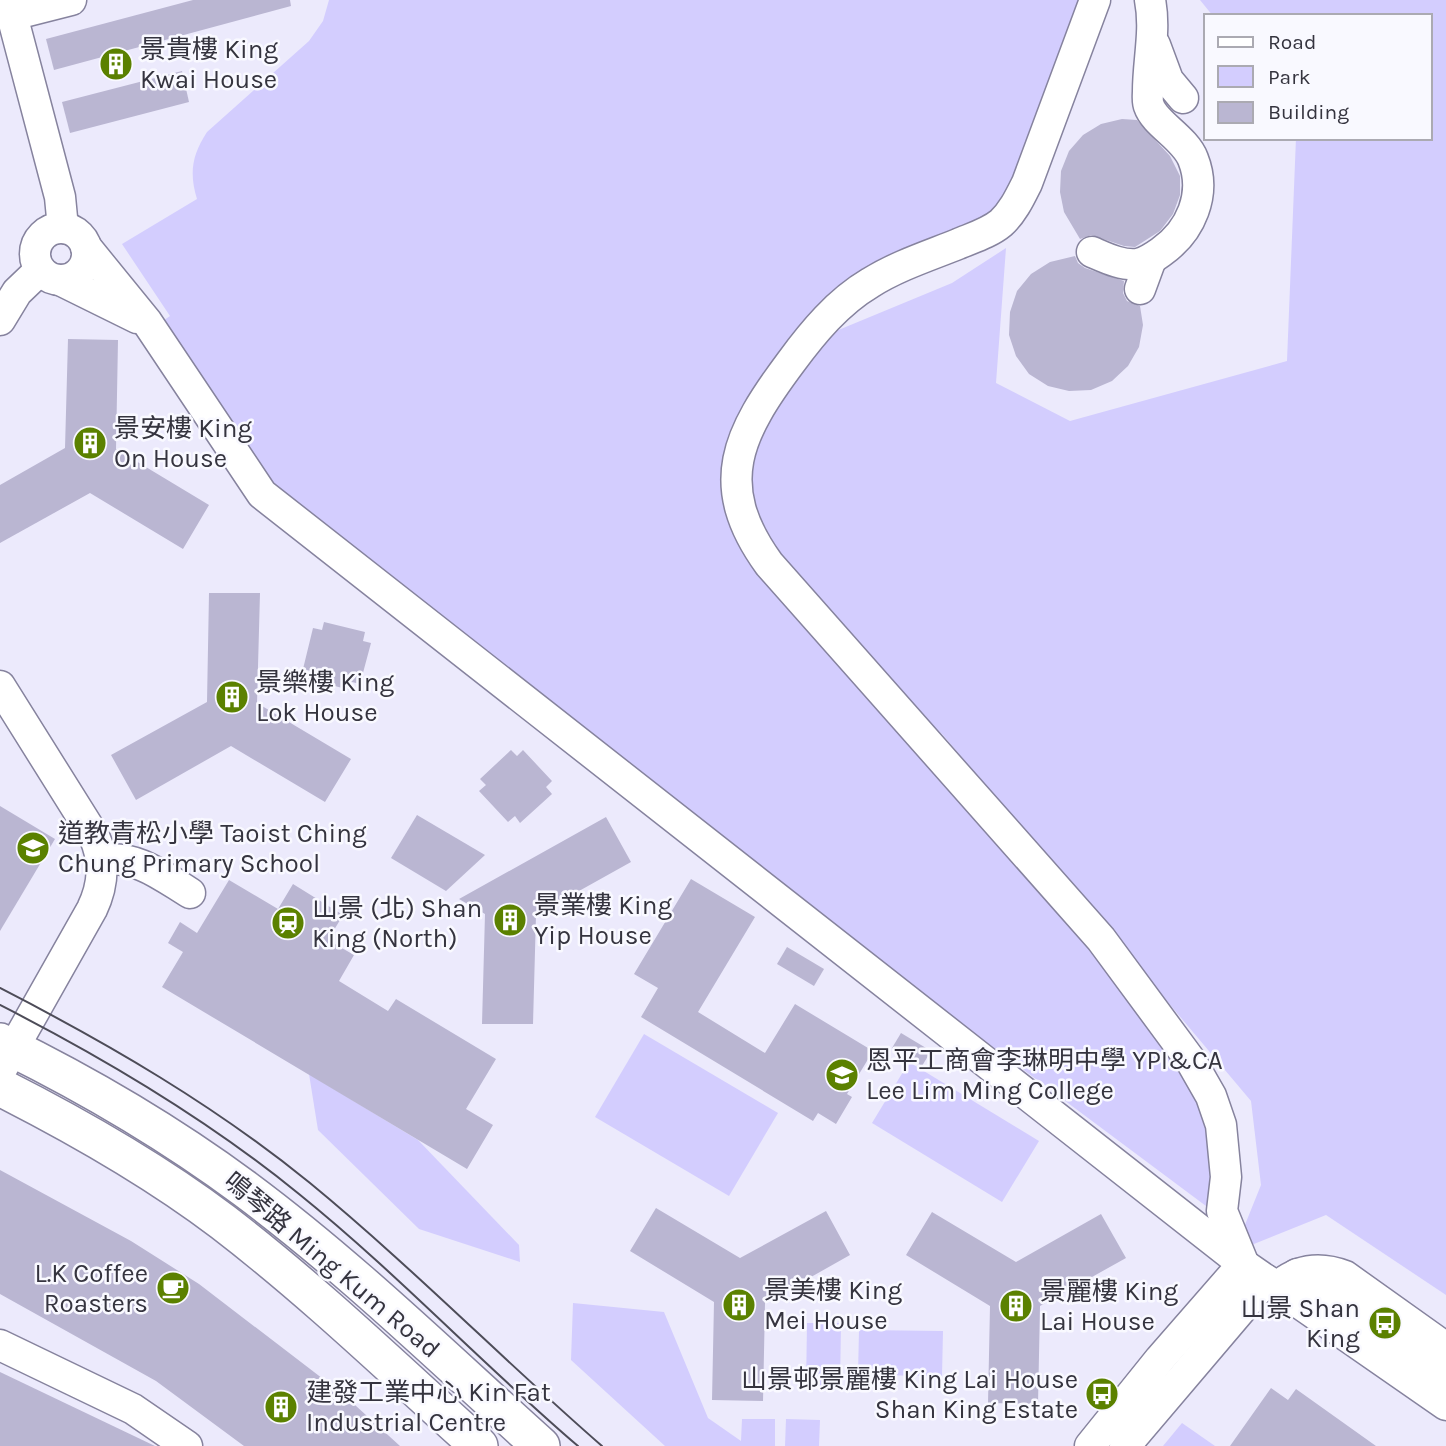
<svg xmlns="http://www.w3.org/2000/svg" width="1446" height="1446" viewBox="0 0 1446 1446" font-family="Karla,'Noto Sans TC',sans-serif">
<rect width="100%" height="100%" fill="#eceafc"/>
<g fill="#d3cdfe">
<path d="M329,0h755l-67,179 -28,39 -140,67 -122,203 366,457 105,147 17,57 -5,60 -397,-296 -543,-425 -110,-165 10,-7 -48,-72 75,-45c-8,-26 -5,-44 10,-67l102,-91 14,-20z"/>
<polygon points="1200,0 1446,0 1446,1295 1326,1215 1234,1252 1261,1185 1251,1101 943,735 781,583 750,523 752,457 778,399 836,331 952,283 1006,248 996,383 1070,421 1287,361 1296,138 1430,138 1430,16 1213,16"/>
<polygon points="644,1034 778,1113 729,1196 595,1117"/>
<polygon points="909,1062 1039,1141 1002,1202 872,1123"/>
<polygon points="309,1074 418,1140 519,1245 520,1262 419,1229 318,1130"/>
<polygon points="573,1303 664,1312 708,1418 741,1441 742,1419 775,1419 775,1446 665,1446 571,1360"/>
<polygon points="807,1323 841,1323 840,1387 806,1387"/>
<polygon points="859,1330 943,1331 942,1376 858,1375"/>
<polygon points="786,1419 820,1420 819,1446 785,1446"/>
<polygon points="1182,1423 1215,1446 1163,1446"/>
</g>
<g fill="#bab6d2">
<polygon points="193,0 290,0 291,6 54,70 46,39"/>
<polygon points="182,71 189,102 70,133 62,102"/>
<polygon points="1122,119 1137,120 1170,156 1180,176 1180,195 1173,214 1160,231 1135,247 1124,246 1091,235 1080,239 1064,212 1060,192 1061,171 1069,151 1083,135 1101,124"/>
<polygon points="1075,256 1078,263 1085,268 1124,281 1123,293 1127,301 1140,306 1143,325 1139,347 1128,366 1112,381 1091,390 1069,391 1048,386 1029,374 1016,356 1009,335 1010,312 1017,291 1031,274 1050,262"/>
<polygon points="68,339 118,340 116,449 209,505 183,549 90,493 0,543 0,485 65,448"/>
<polygon points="209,593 260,593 257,703 351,759 325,802 231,746 136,800 111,755 207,702"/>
<polygon points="324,622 365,632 363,641 371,643 360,684 352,682 350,690 308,679 311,671 303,669 313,628 322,630"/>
<polygon points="511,750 517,756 523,750 552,781 546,787 552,794 520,823 515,816 508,822 479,791 486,785 480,779"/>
<polygon points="0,806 55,839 0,931"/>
<polygon points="417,815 485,855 446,891 391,858"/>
<polygon points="606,817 631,862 536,915 533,1024 482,1024 485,914 459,899"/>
<polygon points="691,879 755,917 698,1012 765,1053 795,1004 873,1051 847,1094 852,1097 836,1124 818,1113 813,1121 641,1017 658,988 634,974"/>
<polygon points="229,880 278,909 293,884 343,915 328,940 354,955 339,981 388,1011 396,999 496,1059 466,1109 493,1125 467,1169 162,987 183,952 168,943 180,922 197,933"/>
<polygon points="787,947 824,969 814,986 777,964"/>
<polygon points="901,1033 931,1051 922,1066 892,1048"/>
<polygon points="0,1170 131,1241 199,1284 344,1395 400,1446 244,1446 156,1381 0,1294"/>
<polygon points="656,1208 740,1258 826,1211 850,1255 765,1303 763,1401 712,1400 714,1302 630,1251"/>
<polygon points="932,1212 1016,1262 1101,1214 1126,1258 1040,1306 1038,1404 988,1403 990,1306 906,1255"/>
<polygon points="0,1372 155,1446 0,1446"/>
<polygon points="1271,1388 1288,1400 1296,1389 1376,1446 1230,1446"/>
</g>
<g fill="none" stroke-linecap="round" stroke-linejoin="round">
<defs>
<g id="minor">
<polyline points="8,0 60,197 63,228"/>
<path d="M1095,0l-68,183c-7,14 -14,29 -26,40 -12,10 -29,15 -43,21 -30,12 -61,22 -88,39 -32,19 -57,49 -79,79 -53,71 -80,122 -22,202l332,375 90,122 20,35 10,29 5,52 -4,34 20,49"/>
<polyline points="12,15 71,0"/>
<polyline points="1155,45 1168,80 1183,98"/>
<circle cx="61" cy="254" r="26"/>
<polyline points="86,247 147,322 262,494 1243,1264 1446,1405"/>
<path d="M1092,252c14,6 30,14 46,12 9,-2 16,-7 23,-12 30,-21 46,-58 32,-93 -8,-21 -38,-35 -44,-53 -2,-4 -1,-11 -1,-15 0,-30 8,-61 2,-91"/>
<polyline points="60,280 137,318"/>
<polyline points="1140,289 1151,259"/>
<polyline points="0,320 17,292 40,270"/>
<path d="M0,686l94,150c11,25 10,48 -2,73l-92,163"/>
<path d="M102,860c35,-5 60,16 88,33"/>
<polyline points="1297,1274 1331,1292 1446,1374"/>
<path d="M1277,1287c21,-18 42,-21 68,-11l101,72"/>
<polyline points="0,1345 133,1409 187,1446"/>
<polyline points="1090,1446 1160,1359 1243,1264"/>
<polyline points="1125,1446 1266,1280"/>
</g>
<g id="major">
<path d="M0,1042c86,42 168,90 245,147 105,78 199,170 296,257"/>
<path d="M0,1087c77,39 153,82 223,135 90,69 172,148 256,224"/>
</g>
</defs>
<use href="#minor" stroke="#86839e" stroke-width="33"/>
<use href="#major" stroke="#86839e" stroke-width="40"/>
<use href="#minor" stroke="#fff" stroke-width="30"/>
<use href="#major" stroke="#fff" stroke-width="37"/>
<g stroke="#4d4c58" stroke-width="2">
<path d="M0,988c109,56 214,117 310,195 101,83 193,177 292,263"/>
<path d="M0,1005c106,54 207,114 299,189 98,79 184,171 279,252"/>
</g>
</g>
<defs>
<symbol id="building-disc" viewBox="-11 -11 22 22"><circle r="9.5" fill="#5b8100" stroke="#f9f9ff"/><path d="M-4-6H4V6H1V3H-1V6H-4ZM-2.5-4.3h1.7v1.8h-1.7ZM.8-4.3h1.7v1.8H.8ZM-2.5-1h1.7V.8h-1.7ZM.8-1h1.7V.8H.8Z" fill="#fff"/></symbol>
<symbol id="school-disc" viewBox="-11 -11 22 22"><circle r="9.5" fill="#5b8100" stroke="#f9f9ff"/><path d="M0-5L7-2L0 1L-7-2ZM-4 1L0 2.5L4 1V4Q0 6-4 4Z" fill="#fff"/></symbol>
<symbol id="station-disc" viewBox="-11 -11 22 22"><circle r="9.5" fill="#5b8100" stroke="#f9f9ff"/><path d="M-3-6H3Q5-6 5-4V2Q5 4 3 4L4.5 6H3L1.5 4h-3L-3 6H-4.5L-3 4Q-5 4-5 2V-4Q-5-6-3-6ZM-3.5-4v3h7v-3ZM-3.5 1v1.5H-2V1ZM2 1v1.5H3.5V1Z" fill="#fff"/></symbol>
<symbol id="cafe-disc" viewBox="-11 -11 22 22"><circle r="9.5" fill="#5b8100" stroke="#f9f9ff"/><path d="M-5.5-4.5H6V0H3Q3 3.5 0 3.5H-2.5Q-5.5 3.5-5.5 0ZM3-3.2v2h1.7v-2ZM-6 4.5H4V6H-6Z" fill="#fff"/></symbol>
<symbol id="bus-disc" viewBox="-11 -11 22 22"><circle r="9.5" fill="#5b8100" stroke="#f9f9ff"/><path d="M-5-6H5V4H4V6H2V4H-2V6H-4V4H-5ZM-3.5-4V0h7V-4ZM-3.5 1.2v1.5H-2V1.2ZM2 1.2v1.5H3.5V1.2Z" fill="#fff"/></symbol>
</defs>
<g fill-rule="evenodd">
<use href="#building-disc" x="97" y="45" width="38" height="38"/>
<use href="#building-disc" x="71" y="424" width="38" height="38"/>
<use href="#building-disc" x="213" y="678" width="38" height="38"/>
<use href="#school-disc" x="14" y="829" width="38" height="38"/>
<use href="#building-disc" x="491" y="901" width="38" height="38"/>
<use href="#station-disc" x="269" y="904" width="38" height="38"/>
<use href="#school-disc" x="823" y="1056" width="38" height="38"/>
<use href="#cafe-disc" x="154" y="1269" width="38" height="38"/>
<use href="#building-disc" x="720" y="1286" width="38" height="38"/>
<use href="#building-disc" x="997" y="1287" width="38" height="38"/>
<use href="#bus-disc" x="1366" y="1304" width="38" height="38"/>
<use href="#bus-disc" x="1083" y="1375" width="38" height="38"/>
<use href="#building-disc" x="262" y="1388" width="38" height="38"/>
</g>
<g text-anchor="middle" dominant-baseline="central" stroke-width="5" stroke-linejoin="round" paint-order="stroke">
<g font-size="26" fill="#35343f" stroke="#f9f9ff" text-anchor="start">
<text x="140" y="49">景貴樓 King<tspan x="140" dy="30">Kwai House</tspan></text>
<text x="114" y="428">景安樓 King<tspan x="114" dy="30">On House</tspan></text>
<text x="256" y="682">景樂樓 King<tspan x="256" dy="30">Lok House</tspan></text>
<text x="58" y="833">道教青松小學 Taoist Ching<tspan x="58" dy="30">Chung Primary School</tspan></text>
<text x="534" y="905">景業樓 King<tspan x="534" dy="30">Yip House</tspan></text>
<text x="312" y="908">山景 (北) Shan<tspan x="312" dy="30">King (North)</tspan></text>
<text x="866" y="1060">恩平工商會李琳明中學 YPI&amp;CA<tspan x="866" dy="30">Lee Lim Ming College</tspan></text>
<text x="148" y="1273" text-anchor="end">L.K Coffee<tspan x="148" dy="30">Roasters</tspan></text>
<text x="764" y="1290">景美樓 King<tspan x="764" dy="30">Mei House</tspan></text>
<text x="1040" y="1291">景麗樓 King<tspan x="1040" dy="30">Lai House</tspan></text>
<text x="1360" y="1308" text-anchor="end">山景 Shan<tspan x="1360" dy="30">King</tspan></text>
<text x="1078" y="1379" text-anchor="end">山景邨景麗樓 King Lai House<tspan x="1078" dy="30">Shan King Estate</tspan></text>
<text x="306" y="1392">建發工業中心 Kin Fat<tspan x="306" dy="30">Industrial Centre</tspan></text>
</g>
<g font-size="26" fill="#35343f" stroke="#f9f9ff">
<text transform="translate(332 1265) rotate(40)">鳴琴路 Ming Kum Road</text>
</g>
</g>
<rect x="1204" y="14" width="228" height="126" fill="#f9f9ff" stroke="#abaab2" stroke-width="2"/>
<rect x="1218" y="37" width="35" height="10" fill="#ffffff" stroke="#abaab2" stroke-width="2"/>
<text x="1268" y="49" font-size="21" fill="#35343f">Road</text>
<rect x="1218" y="66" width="35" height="21" fill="#d3cdfe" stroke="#abaab2" stroke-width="2"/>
<text x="1268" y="84" font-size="21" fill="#35343f">Park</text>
<rect x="1218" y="102" width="35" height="21" fill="#bab6d2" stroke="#abaab2" stroke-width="2"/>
<text x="1268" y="119" font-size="21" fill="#35343f">Building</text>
</svg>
